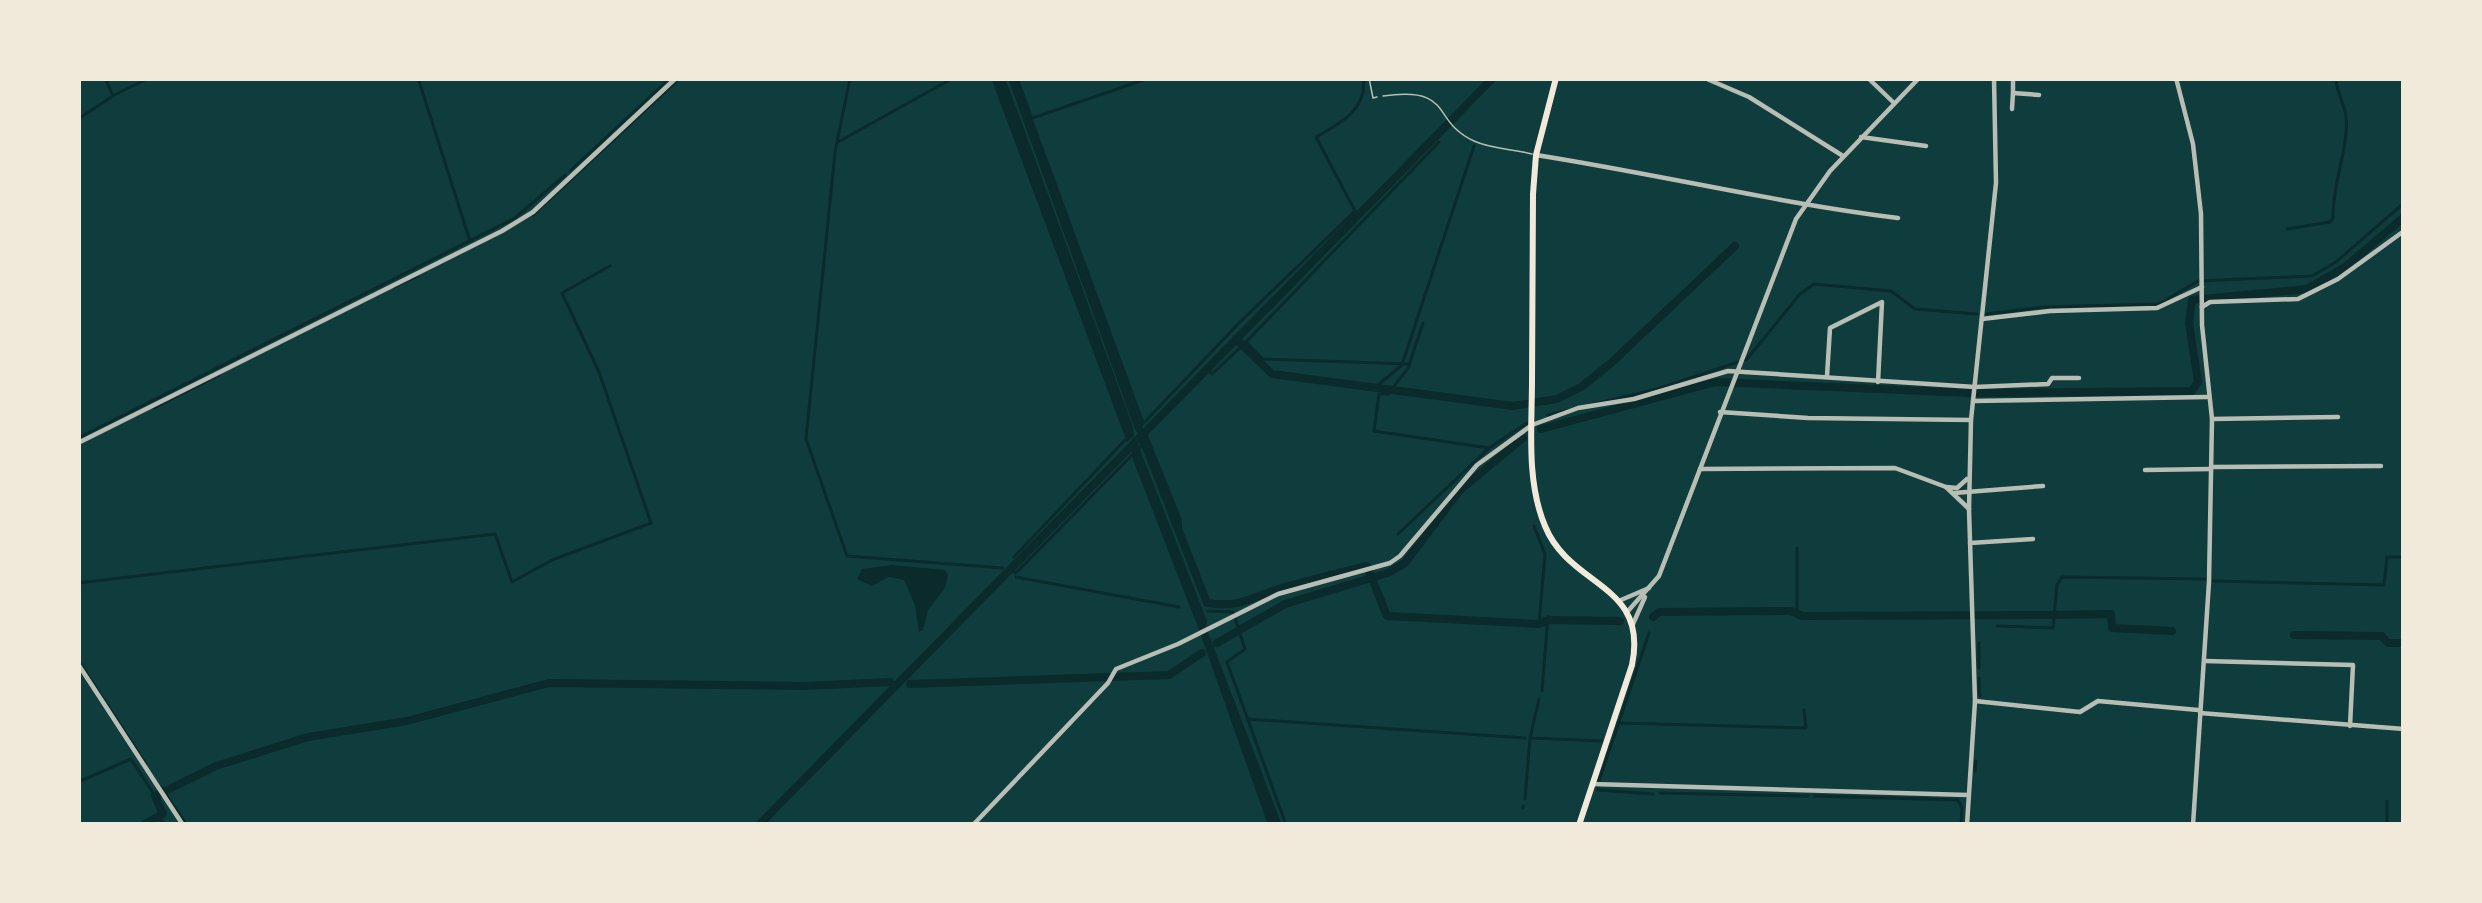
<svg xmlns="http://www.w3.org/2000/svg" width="2482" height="903" viewBox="0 0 2482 903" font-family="'Noto Sans',sans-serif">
<rect width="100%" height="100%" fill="#0f3d3e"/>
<g fill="#0a2a2b">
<polygon points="991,78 1005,78 1019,115 1133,427 1134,436 1127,442"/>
<polygon points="1138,444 1207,621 1206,627 1199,630 1133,460 1131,450"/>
<polygon points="892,565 945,570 948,575 945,588 928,610 923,630 919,632 915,605 904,580 889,577 872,586 857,579 862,569"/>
<polygon points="1207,630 1282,825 1268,825 1200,633"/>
</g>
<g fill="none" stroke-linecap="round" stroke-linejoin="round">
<g stroke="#0a2a2b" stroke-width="3">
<polyline points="418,78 470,241"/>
<polyline points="850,78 835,152 806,439 847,556 1003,568"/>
<polyline points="1017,78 1031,116"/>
<polyline points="114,95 149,78"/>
<polyline points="78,119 113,96 105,78"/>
<polyline points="1027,120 1149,78"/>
<polyline points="1032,121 1143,423"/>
<polyline points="838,142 953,78"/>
<polyline points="570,171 670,78"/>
<polyline points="533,215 680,78"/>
<path d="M2287,229l43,-7 3,-4c-1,-34 16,-70 13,-101 -1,-14 -10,-24 -10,-39"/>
<polyline points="394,287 418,276"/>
<polyline points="1986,314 2045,307 2159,304 2198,281 2312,276 2336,262 2404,203"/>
<polyline points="1423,323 1408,368 1388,394 1379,394 1374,431 1489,448"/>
<polyline points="1247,343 1263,359 1409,364"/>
<polyline points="1208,370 1212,374 1244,344 1439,142"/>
<polyline points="1373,389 1402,365 1474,146"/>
<polyline points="154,408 219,375"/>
<polyline points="1548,415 1657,389 1747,359 1800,294 1814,284 1891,291 1915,309 1977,314"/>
<path d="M1139,428l100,-105 116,-112 -39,-74c25,-14 52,-28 47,-59"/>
<polyline points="1145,432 1180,519 1181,537"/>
<polyline points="78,438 515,218 565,175"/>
<polyline points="1534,526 1545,554 1539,624"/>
<polyline points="1398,534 1489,448 1527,423"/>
<polyline points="1797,548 1797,613"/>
<polyline points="1014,557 1128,437"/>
<polyline points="1011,569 1015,573 1020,569 1144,443"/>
<polyline points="1016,577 1179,607"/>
<polyline points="2213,581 2384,585 2387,557 2404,557"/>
<polyline points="78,583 495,534 512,582 552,560 651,523 599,372 562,293 610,266"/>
<polyline points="1208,611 1233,612 1245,649 1227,662 1286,825"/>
<polyline points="1997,626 2053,628 2057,585 2062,577 2207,579"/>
<polyline points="1979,643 1979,668"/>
<polyline points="78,660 146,764"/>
<polyline points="1979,678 1980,696"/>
<polyline points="1542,691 1548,616"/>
<polyline points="1248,719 1525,738"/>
<polyline points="1618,723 1806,728 1804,710"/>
<polyline points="1531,738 1602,741"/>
<polyline points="1975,771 1976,761"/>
<polyline points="1599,781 1649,633"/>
<polyline points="78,782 131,759 155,796"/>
<polyline points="1598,786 1598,790 1653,794"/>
<polyline points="161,787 187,825"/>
<polyline points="1660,793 1808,796"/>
<polyline points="1815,796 1958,800 1962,808 1961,825"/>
<polyline points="1525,799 1530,738 1539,699"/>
<polyline points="1523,808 1523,806"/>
<polyline points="159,819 166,825"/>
<polyline points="172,825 175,825"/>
<polyline points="2387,825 2387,801"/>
</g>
<g stroke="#0a2a2b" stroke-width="8">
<polyline points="1012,78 1139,429"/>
<polyline points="1236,339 1272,374 1513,406 1557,399 1581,387 1610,364 1735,246"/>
<polyline points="1541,429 1716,382 1970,393 2192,391 2198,382 2189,323 2192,300 2307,289 2345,267 2404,217"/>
<path d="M1144,442l63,161c35,5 44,-6 75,-15 28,-8 57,-15 85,-22l20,50 152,8 9,-4 72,1"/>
<polyline points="2056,615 2111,614 2112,628 2172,631"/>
<polyline points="1653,617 1659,612 1791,611 1802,616 2053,615"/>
<polyline points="2294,635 2382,636 2388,643 2404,643"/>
<polyline points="1217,643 1285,604 1388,573 1405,563 1460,490 1523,438"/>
<polyline points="910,684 1169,675 1202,653"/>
<polyline points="143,825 163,814 155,796 216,766 308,737 407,721 549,683 805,686 890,682"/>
<polyline points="759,825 1493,78"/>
</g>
<g stroke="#b8beb3" stroke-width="1.5">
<polyline points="1369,78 1373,98 1377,97"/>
<path d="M1383,96c72,-10 47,25 91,45 17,8 40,8 58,13"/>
</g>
<g stroke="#b8beb3" stroke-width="4.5">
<polyline points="1868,78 1894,103"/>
<polyline points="2013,78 2013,93 2039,95"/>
<polyline points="2176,78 2193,144 2201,214 2202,325 2212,419 2209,582 2193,825"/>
<polyline points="1707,79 1749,97 1843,156"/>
<polyline points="2012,109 2013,93"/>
<polyline points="1861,137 1926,146"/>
<path d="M1536,155c121,19 241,48 362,63"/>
<polyline points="2202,307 2210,302 2298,299 2338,279 2404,231"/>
<polyline points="1982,319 2050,311 2157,308 2202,287"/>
<polyline points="1827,376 1830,328 1882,302 1878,382"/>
<polyline points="1973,401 2207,397"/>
<polyline points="1720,412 1808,418 1971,420"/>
<polyline points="2212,419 2338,417"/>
<polyline points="78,443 502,231 533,212 676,78"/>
<polyline points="2212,467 2381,466"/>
<polyline points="1700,469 1895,468 1946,487 1969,509"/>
<polyline points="2145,470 2211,469"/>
<polyline points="1946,487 1957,488 1967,479"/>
<polyline points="1954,493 2043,486"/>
<polyline points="1970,543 2033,539"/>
<polyline points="1621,600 1649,588"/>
<polyline points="1628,611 1659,576 1796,219 1830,171 1919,78"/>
<polyline points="1633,624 1645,597"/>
<polyline points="2205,661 2353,665 2350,726"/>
<polyline points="78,664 183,825"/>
<polyline points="1975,701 2080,712 2098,701 2198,710"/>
<polyline points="2200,713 2404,729"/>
<polyline points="1592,784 1968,795"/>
<polyline points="973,825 1108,683 1116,669 1178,644 1278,594 1390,563 1400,556 1477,465 1532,425 1578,408 1634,399 1728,371 1975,387 2048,384 2052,378 2079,378"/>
<polyline points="1967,825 1975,701 1969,509 1971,420 1996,183 1994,78"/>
</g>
<path stroke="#f1e9da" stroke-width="6" d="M1556,78l-20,77 -3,39c0,62 -1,124 -1,186 0,47 -6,101 13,146 25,62 104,57 87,139l-53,160"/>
</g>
<rect width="2482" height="903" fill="none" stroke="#f1e9da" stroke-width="162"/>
</svg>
